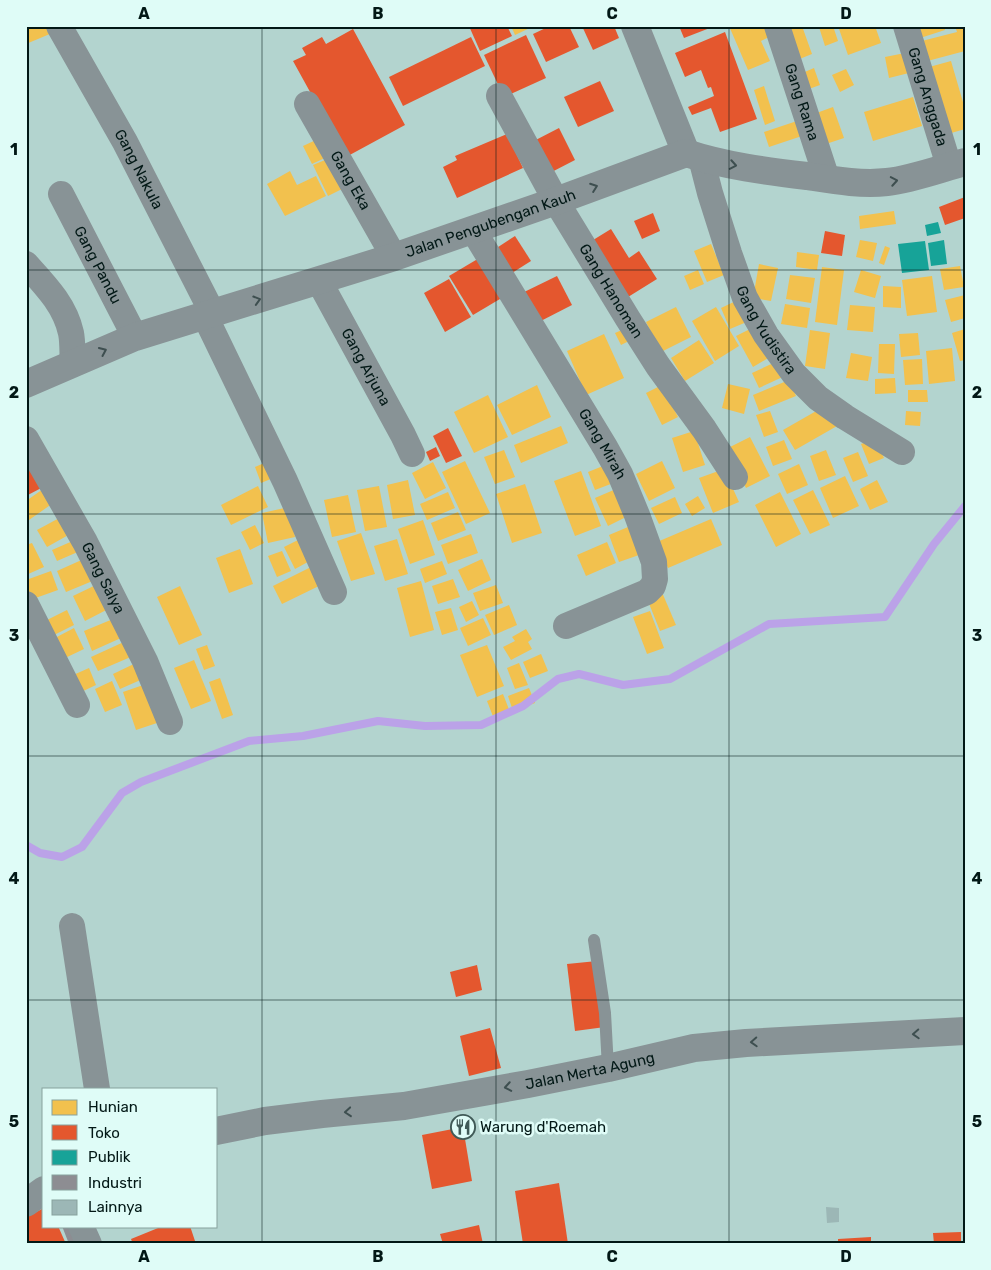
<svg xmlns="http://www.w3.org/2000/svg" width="991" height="1270" viewBox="0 0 991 1270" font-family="Rubik,sans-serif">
<rect width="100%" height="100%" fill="#b3d4cf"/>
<g fill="#f2c14e">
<polygon points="26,26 55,26 57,31 26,44"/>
<polygon points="511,26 534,26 515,35"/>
<polygon points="729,26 770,26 773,35 761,41 770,61 748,70"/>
<polygon points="785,26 802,26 812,54 797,60"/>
<polygon points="821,26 833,26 838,41 825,46 819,27"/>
<polygon points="838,26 875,26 881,43 848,55"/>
<polygon points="921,26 944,26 945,30 914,40 911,29"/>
<polygon points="955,26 965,26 965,51 920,63 914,43 957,32"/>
<polygon points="905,53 909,73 889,78 885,57"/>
<polygon points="951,61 965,109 965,129 941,136 922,69"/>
<polygon points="814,68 820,85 806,90 800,74"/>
<polygon points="846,69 854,85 840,92 832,75"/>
<polygon points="764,86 775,121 765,125 754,90"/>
<polygon points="913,97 922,126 873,141 864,112"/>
<polygon points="833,107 844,138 823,145 811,115"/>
<polygon points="800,120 805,135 769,147 764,132"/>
<polygon points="318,139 327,157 312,164 303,146"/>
<polygon points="332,157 346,187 328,196 313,165"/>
<polygon points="290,171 297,185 316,176 326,196 285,216 267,184"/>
<polygon points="894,211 896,224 860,229 859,216"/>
<polygon points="860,240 877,243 873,261 856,257"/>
<polygon points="711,244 724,275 707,282 694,251"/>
<polygon points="885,246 890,248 884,265 879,263"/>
<polygon points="797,252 819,255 817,270 796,267"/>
<polygon points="759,264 778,268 771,301 753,298"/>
<polygon points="960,266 964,287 944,290 940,269"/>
<polygon points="822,267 844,270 837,325 815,322"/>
<polygon points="698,270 704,284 690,290 684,276"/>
<polygon points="861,270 881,276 875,298 854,292"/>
<polygon points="790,275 815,278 811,303 786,299"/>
<polygon points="932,276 937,312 907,316 902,280"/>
<polygon points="883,286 901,287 901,308 883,307"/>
<polygon points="965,295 965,318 951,322 945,300"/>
<polygon points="740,299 749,321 730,329 721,308"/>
<polygon points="785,304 810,308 807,328 781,324"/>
<polygon points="850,305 875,307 873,332 847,330"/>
<polygon points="676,307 691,337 661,352 646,322"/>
<polygon points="716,307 739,346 715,361 692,321"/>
<polygon points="754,327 770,357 753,367 736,336"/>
<polygon points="624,329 629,341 621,345 615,333"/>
<polygon points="965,329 965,360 960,361 952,333"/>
<polygon points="810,330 830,333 825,369 805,366"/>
<polygon points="918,333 920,355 901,357 899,334"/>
<polygon points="604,334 624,378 586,395 567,351"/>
<polygon points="699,340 714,363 685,381 671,358"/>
<polygon points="879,344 895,344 894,374 878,373"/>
<polygon points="952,348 955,381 929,384 926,351"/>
<polygon points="851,353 872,357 868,381 846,378"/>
<polygon points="922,359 923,384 905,385 903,360"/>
<polygon points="780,360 787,375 759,388 752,373"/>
<polygon points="895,378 896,393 875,394 875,379"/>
<polygon points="789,380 796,396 759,411 753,395"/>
<polygon points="728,384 750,389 744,414 722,408"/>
<polygon points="537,385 551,417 512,435 497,405"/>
<polygon points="662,385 678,417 662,425 646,393"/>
<polygon points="908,390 927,390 928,402 908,402"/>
<polygon points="488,395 508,437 474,453 454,412"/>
<polygon points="825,406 837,426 795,450 783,430"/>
<polygon points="770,411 778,432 764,437 756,415"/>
<polygon points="906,411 921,412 920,426 905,425"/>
<polygon points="561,426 568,443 521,463 514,445"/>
<polygon points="694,431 705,465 683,472 672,438"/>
<polygon points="750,437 770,476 746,488 726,449"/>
<polygon points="875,439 884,458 869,464 861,444"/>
<polygon points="784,440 792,459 773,466 766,447"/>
<polygon points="504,450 515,477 495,484 484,457"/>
<polygon points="826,450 836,475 819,481 810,456"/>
<polygon points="858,452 868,476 853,482 843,458"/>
<polygon points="271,460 278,476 261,483 255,467"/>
<polygon points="465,461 490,513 466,524 442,472"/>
<polygon points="662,461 675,488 649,501 636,474"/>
<polygon points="433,462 446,488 425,499 412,473"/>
<polygon points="608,464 616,482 595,490 588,472"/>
<polygon points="799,464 808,485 787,494 778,474"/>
<polygon points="724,469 739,502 713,513 699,478"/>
<polygon points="581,471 601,526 575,536 554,481"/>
<polygon points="845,476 859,506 833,518 820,488"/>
<polygon points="408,480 415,515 393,519 387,485"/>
<polygon points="877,480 888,502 870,510 860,489"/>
<polygon points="525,484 542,533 512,543 496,494"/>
<polygon points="258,486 268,507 231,525 221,505"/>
<polygon points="379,486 387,527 365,531 357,490"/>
<polygon points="46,487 56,501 29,520 26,515 26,501"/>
<polygon points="616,489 628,516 608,526 595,498"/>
<polygon points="813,490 830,525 810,534 793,500"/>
<polygon points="448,492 455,508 427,520 420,504"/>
<polygon points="780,492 801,534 776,547 755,505"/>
<polygon points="348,495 356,532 332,537 324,500"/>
<polygon points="698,496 705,508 692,516 685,504"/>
<polygon points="675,497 682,513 659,524 651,508"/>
<polygon points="289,507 295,537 268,543 262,513"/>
<polygon points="458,512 466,530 438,541 431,523"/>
<polygon points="63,516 72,533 47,547 37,530"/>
<polygon points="711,519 722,545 668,568 657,542"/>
<polygon points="423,520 435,555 410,564 398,529"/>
<polygon points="255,525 264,543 250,550 241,532"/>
<polygon points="628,527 639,555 619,562 609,535"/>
<polygon points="361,533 375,574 351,581 337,541"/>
<polygon points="471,534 478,553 448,564 441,545"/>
<polygon points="306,536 317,557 295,569 284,547"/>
<polygon points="397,539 408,574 385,581 374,546"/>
<polygon points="75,540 80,551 57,561 52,550"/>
<polygon points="607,542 616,563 586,576 577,555"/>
<polygon points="32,543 44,567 26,575 26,545"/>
<polygon points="240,549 253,584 229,593 216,558"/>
<polygon points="282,551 291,571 277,577 268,556"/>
<polygon points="86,558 95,580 66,592 57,571"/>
<polygon points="482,559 491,580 468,591 458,570"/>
<polygon points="442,561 447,574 425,583 420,569"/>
<polygon points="313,566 323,584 282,604 273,586"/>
<polygon points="51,571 58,590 30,600 26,589 26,580"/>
<polygon points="453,579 460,597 438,604 432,586"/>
<polygon points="421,581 434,630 410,637 397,588"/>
<polygon points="102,582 114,606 85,621 73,596"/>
<polygon points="496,585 503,603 480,611 473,593"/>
<polygon points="180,586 202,635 179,645 157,597"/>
<polygon points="661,590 676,625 660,631 646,596"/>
<polygon points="472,601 479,615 466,622 459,607"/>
<polygon points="509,605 517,625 494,635 485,615"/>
<polygon points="451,608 458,630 442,635 435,612"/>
<polygon points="67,610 74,625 48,638 41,623"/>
<polygon points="650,611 664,648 647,654 633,617"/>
<polygon points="483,618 491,635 468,646 460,628"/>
<polygon points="113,619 121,638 92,651 84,631"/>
<polygon points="74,628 84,649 63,659 53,639"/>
<polygon points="526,629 532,639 528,642 532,649 511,660 503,647 515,641 512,637"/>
<polygon points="126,641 133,656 98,671 91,657"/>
<polygon points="207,645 215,666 204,670 196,649"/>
<polygon points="487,645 504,686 477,697 460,655"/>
<polygon points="541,654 548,671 530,678 523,662"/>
<polygon points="194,660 211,701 191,709 174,668"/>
<polygon points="138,662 145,678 120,689 113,674"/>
<polygon points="519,663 528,685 515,689 507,668"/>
<polygon points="89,668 96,685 79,693 71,676"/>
<polygon points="220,678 233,715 222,719 209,682"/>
<polygon points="112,681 122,705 105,712 95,689"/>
<polygon points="149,683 163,721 136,730 123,692"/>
<polygon points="529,688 535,703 513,711 508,696"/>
<polygon points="503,694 510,712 494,719 487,701"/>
</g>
<g fill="#e4572e">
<polygon points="469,26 507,26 512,36 480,51"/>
<polygon points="550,26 569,26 579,47 546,62 533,34"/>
<polygon points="582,26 614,26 619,38 593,50"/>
<polygon points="679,26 715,26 684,38"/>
<polygon points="353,29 405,125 346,157 293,61 306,55 302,48 322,37 326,44"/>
<polygon points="725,32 757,119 720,132 711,108 692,115 688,107 714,96 711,87 708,88 701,70 685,77 675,53"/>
<polygon points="526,35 546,78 504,97 484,55"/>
<polygon points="471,37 485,66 403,106 389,77"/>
<polygon points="600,81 614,111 578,127 564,97"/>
<polygon points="559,128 575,160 544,176 528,144"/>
<polygon points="507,134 523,168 457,198 443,167 457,160 455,156"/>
<polygon points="965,197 965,218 945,225 939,207"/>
<polygon points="653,213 660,231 642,239 634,221"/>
<polygon points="611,229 629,258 639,251 657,279 620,302 585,245"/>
<polygon points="825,231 845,235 842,256 821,253"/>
<polygon points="515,236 531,261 504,278 489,253"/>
<polygon points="481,257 505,296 473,315 449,276"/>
<polygon points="557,276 572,305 533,325 518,295"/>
<polygon points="449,279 471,317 445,332 424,293"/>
<polygon points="448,428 462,456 446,463 433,436"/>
<polygon points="436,447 440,456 430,461 426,452"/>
<polygon points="36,464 47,485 26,496 26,469"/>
<polygon points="597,961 605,1027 575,1031 567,964"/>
<polygon points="477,965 482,990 456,997 450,972"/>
<polygon points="490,1028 501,1068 469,1076 460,1036"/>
<polygon points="463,1127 472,1181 432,1189 422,1135"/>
<polygon points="559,1183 568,1244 523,1244 515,1191"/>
<polygon points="44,1208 44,1226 58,1226 66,1244 26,1244 26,1217"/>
<polygon points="479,1225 483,1244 443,1244 440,1234"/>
<polygon points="163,1226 190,1226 196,1244 133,1244 131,1239"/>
<polygon points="961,1232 961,1244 934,1244 933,1233"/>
<polygon points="871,1237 871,1244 838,1244 838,1239"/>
</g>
<g fill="#17a398">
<polygon points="938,222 941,233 927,236 925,225"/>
<polygon points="944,240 947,264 931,266 928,243"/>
<polygon points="925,241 929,270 902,273 898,244"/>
</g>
<polygon fill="#8d8d92" points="62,1226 76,1226 83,1244 69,1244"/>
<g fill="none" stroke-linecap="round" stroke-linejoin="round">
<polyline stroke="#bba2e8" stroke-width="8" points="26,845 40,853 62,857 82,847 122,793 141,782 249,741 303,736 378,721 425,726 481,725 523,706 558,679 579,674 623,685 670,679 769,624 885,617 934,544 965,506"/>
</g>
<polygon fill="#9cb7b6" points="826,1207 839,1208 839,1222 827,1223"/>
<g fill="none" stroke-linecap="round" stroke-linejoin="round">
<polyline stroke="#889396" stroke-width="12" points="594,940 605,1013 608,1068"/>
<g stroke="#889396" stroke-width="26">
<path id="s1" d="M59,26l66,116 88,172"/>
<path id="s2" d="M777,26l50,153"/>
<path id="s3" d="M906,26l43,140"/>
<path id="s4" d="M499,96l57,105 72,118 30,47 46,63 31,48"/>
<path id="s5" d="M307,104l87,153"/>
<path id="s6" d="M701,158l9,35 19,60 16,45 21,37 28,39 24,24 27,19 57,35"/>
<path id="s7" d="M61,194l74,143"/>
<path id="s8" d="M473,230l132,217 15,27 17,41 17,47 1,17 -2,7 -6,6 -81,34"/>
<path d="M26,264c19,21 39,41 45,69 2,10 1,21 2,31"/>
<path id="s9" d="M319,281l84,154 9,19"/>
<polyline points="205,316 285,481 334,592"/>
<path id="s10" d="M26,439l59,103 60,119 25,61"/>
<polyline points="26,604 77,705"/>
<polyline points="72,926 97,1089"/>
<polyline points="81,1226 89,1244"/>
</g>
<g stroke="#889396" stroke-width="28">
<polyline points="635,26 686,153"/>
<path id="s11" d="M26,384l109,-47 259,-80 162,-56 130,-48c39,13 80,18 121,23 26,4 54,9 80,6 26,-3 52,-13 78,-20"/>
<path id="s12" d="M216,1131l49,-10 57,-7 82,-8 124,-22 80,-16 86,-20 52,-5 219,-12"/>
<polyline points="26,1203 44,1190"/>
</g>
</g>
<defs><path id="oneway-chevron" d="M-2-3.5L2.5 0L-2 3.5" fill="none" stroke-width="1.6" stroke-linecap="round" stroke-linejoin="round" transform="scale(1.25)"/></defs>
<g stroke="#3e4f50">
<use href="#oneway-chevron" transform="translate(733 165) rotate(10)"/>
<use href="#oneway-chevron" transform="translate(894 181) rotate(-10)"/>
<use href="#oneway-chevron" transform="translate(594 187) rotate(-20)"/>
<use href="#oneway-chevron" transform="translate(257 300) rotate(-17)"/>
<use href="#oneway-chevron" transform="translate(103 351) rotate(-24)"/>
<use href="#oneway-chevron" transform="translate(916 1034) rotate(177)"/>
<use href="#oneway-chevron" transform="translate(754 1042) rotate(177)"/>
<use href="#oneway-chevron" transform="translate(508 1087) rotate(170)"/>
<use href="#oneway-chevron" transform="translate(348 1112) rotate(175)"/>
</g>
<path fill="none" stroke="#021816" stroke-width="1" stroke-opacity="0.55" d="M262,26v1218M496,26v1218M729,26v1218M26,270h939M26,514h939M26,756h939M26,1000h939"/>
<defs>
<symbol id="restaurant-ring" viewBox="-11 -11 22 22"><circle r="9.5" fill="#dffcf7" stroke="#405a57" stroke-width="1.5"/><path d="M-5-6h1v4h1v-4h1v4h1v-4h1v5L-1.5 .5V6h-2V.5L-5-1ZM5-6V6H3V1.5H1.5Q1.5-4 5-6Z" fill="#405a57"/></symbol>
</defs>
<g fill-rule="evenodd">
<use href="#restaurant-ring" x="449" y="1113" width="28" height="28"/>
</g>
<g text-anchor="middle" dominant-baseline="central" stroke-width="5" stroke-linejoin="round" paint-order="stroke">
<g font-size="15" fill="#021816" stroke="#dffcf7">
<text stroke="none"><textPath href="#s3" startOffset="74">Gang Anggada</textPath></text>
<text stroke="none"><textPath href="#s2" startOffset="80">Gang Rama</textPath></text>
<text stroke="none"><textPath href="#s1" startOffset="164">Gang Nakula</textPath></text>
<text stroke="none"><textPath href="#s5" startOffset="88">Gang Eka</textPath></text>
<text stroke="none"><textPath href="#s11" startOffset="492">Jalan Pengubengan Kauh</textPath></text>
<text stroke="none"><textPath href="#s7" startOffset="80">Gang Pandu</textPath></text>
<text stroke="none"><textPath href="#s4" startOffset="225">Gang Hanoman</textPath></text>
<text stroke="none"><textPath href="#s6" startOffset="185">Gang Yudistira</textPath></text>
<text stroke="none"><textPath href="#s9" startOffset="98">Gang Arjuna</textPath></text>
<text stroke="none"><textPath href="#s8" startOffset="250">Gang Mirah</textPath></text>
<text stroke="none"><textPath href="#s10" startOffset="159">Gang Salya</textPath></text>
<text stroke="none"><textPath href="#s12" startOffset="379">Jalan Merta Agung</textPath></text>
</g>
<g font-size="15" fill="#021816" stroke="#dffcf7" text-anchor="start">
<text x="480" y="1127">Warung d'Roemah</text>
</g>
</g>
<rect width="991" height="1270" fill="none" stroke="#dffcf7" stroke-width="55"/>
<rect x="42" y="1088" width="175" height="140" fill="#dffcf7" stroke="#87a19d"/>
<rect x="52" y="1100" width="25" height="15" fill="#f2c14e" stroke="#87a19d"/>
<text x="88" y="1112" font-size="15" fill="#021816">Hunian</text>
<rect x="52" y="1125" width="25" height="15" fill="#e4572e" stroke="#87a19d"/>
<text x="88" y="1138" font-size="15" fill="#021816">Toko</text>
<rect x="52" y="1150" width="25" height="15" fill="#17a398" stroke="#87a19d"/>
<text x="88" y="1162" font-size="15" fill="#021816">Publik</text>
<rect x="52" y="1175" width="25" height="15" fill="#8d8d92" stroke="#87a19d"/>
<text x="88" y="1188" font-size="15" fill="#021816">Industri</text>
<rect x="52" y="1200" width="25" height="15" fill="#9cb7b6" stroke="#87a19d"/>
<text x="88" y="1212" font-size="15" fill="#021816">Lainnya</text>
<rect x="28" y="28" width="936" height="1214" fill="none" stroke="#021816" stroke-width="2"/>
<g font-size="16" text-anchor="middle" font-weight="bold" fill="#021816">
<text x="144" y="19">A</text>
<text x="378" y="19">B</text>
<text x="612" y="19">C</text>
<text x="846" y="19">D</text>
<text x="14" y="155">1</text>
<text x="977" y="155">1</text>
<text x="14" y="398">2</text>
<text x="977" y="398">2</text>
<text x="14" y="641">3</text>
<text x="977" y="641">3</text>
<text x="14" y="884">4</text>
<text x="977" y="884">4</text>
<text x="14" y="1127">5</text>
<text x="977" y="1127">5</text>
<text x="144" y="1262">A</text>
<text x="378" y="1262">B</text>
<text x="612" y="1262">C</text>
<text x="846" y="1262">D</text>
</g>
</svg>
